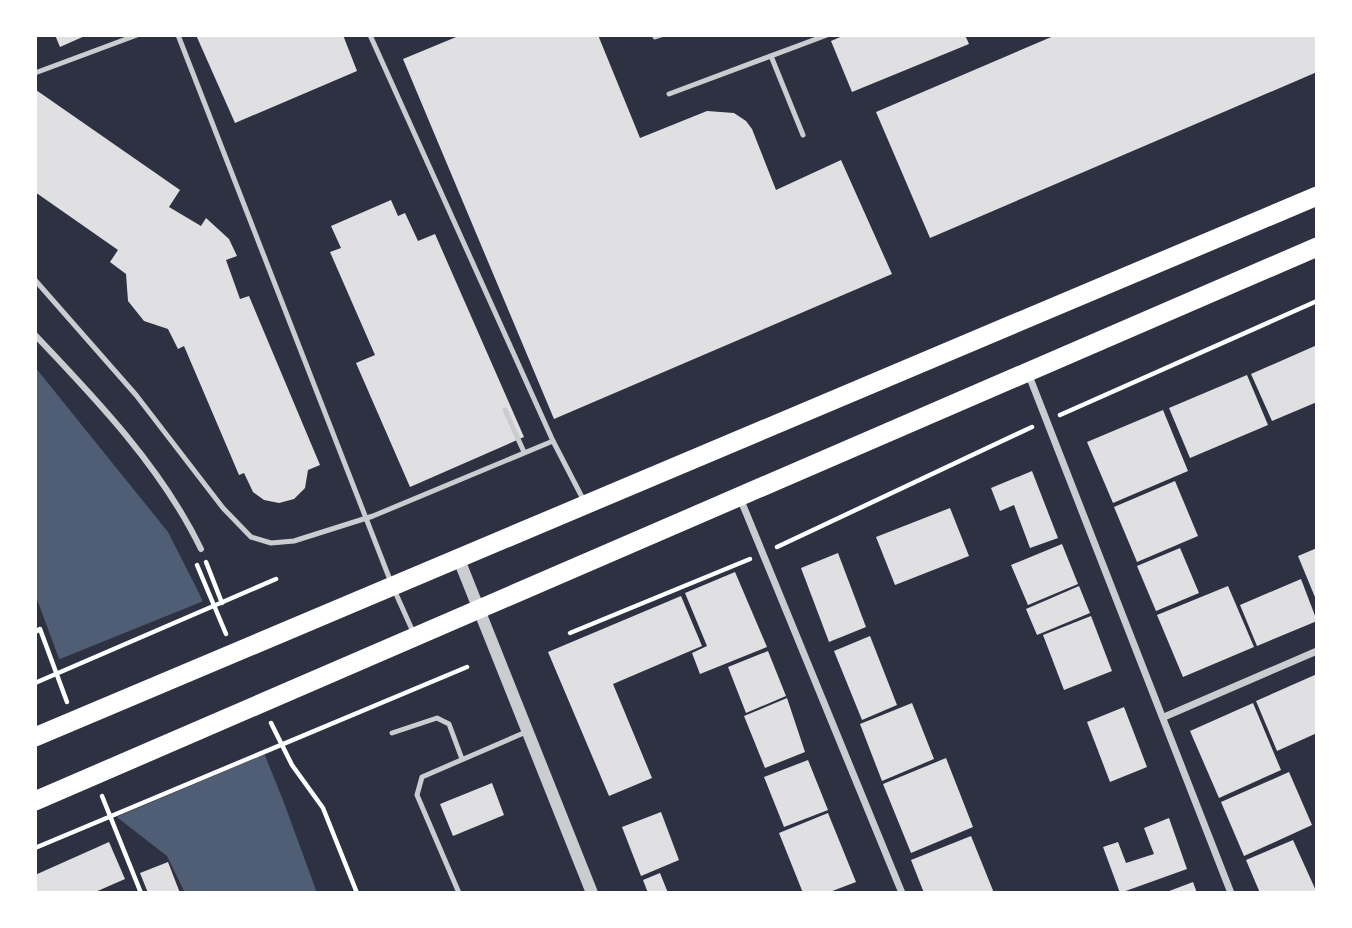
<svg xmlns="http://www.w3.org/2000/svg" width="1352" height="928" viewBox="0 0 1352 928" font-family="'Open Sans',sans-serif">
<rect width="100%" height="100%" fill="#2d3142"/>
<polygon fill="#4f5d75" points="35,367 168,532 200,595 283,800 317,893 185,893 167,856 118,818 35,594"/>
<polygon fill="#2d3142" points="206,600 268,753 114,818 55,661"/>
<g fill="#e0e0e3">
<polygon points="55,35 87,35 60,47"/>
<polygon points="196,35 343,35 357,71 235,123"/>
<polygon points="461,35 598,35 640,138 707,111 734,113 746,121 752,129 776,190 841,160 892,274 554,419 403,59"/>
<polygon points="845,35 965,35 969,44 852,92 831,41"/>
<polygon points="1056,35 1317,35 1317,72 930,238 876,112"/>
<polygon points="36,90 180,190 169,207 201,226 206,218 229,239 237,256 226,260 240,299 249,296 320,465 308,470 305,488 294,499 279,503 264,500 253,492 244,473 239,475 184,346 178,349 168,329 144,321 128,301 126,274 110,262 118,250 35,192"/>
<polygon points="391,200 398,216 405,213 418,241 435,234 524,437 410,487 356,363 375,355 330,252 341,248 331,226"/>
<polygon points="1317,345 1317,402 1272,421 1251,374"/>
<polygon points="1247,375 1268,425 1190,458 1169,408"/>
<polygon points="1163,410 1188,471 1113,503 1087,442"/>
<polygon points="1032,471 1058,538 1030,548 1014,505 1000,511 991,488"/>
<polygon points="1175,481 1198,536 1137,562 1114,507"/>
<polygon points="950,508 969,556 895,585 876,537"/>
<polygon points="1062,544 1078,584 1028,605 1011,565"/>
<polygon points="1180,548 1199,593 1156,611 1137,566"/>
<polygon points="1317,548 1317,602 1298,556"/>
<polygon points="838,553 866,627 829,642 801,568"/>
<polygon points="735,572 767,647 700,674 692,653 707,646 685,593"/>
<polygon points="1301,579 1317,621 1257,646 1240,605"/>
<polygon points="1079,586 1090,613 1037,635 1026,609"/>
<polygon points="1228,586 1254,647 1183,677 1157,615"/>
<polygon points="681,596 702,646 613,684 652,778 609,796 548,652"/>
<polygon points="1091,616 1112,671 1064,690 1043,635"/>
<polygon points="870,636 897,705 862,720 834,651"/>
<polygon points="768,651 786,696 746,713 728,667"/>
<polygon points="1317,674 1317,733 1277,751 1256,701"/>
<polygon points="787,698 805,752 765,768 744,716"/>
<polygon points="912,703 934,759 882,781 860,724"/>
<polygon points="1253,703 1281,770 1219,798 1190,731"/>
<polygon points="1124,707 1147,767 1110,782 1087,722"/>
<polygon points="946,758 973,827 911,853 883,784"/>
<polygon points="808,760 828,810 784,827 764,777"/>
<polygon points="1289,772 1312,825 1244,856 1221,802"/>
<polygon points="492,783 504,815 453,836 440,804"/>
<polygon points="661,812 679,860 641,876 622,827"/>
<polygon points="828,813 856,882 827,893 803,893 779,833"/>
<polygon points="1169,818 1187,869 1120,893 1103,847 1118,842 1126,863 1154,854 1144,828"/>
<polygon points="971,836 994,893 924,893 911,860"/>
<polygon points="1293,840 1317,893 1260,893 1246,860"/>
<polygon points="109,842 125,879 93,893 37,893 35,875"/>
<polygon points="168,862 180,893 148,893 140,873"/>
<polygon points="660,873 668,893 648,893 643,880"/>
<polygon points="1193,882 1197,893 1164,893"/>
</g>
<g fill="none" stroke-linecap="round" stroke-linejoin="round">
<g stroke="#fff" stroke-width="4.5">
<polyline points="1060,415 1317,301"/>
<polyline points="777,547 1032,427"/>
<polyline points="206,562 222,603"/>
<polyline points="197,565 226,634"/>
<polyline points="35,632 40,629 67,702"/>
<polyline points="570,633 750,559"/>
<polyline points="35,683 276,579"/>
<polyline points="271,723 292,765 323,808 357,893"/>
<polyline points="102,796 141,893"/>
<polyline points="35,848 467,667"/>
</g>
<g stroke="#caccd0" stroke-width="5">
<polyline points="178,35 392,585 414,634"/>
<polyline points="370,35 553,441 584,501"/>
<polyline points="655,37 661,35"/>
<polyline points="771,56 803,135"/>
<polyline points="35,73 137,35"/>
<polyline points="669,94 827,35"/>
<polyline points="35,280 136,395 223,508 251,537 271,543 294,541 373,516 553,441"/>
<polyline points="505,410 524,452"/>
<polyline points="392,733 437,718 449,724 462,759"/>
<polyline points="459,893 417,795 422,777 526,732"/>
</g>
<path stroke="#caccd0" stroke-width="6" d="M35,335c61,64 127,133 166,214"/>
<g stroke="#caccd0" stroke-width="7">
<polyline points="1028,373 1231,893"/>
<polyline points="740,498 902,893"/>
<polyline points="1164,717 1317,651"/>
</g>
<polyline stroke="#caccd0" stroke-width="12" points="458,557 592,893"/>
<g stroke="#fff" stroke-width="19">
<polyline points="35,737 1317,196"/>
<polyline points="35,801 1317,247"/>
</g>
</g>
<rect width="1352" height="928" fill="none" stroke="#ffffff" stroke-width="74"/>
</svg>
